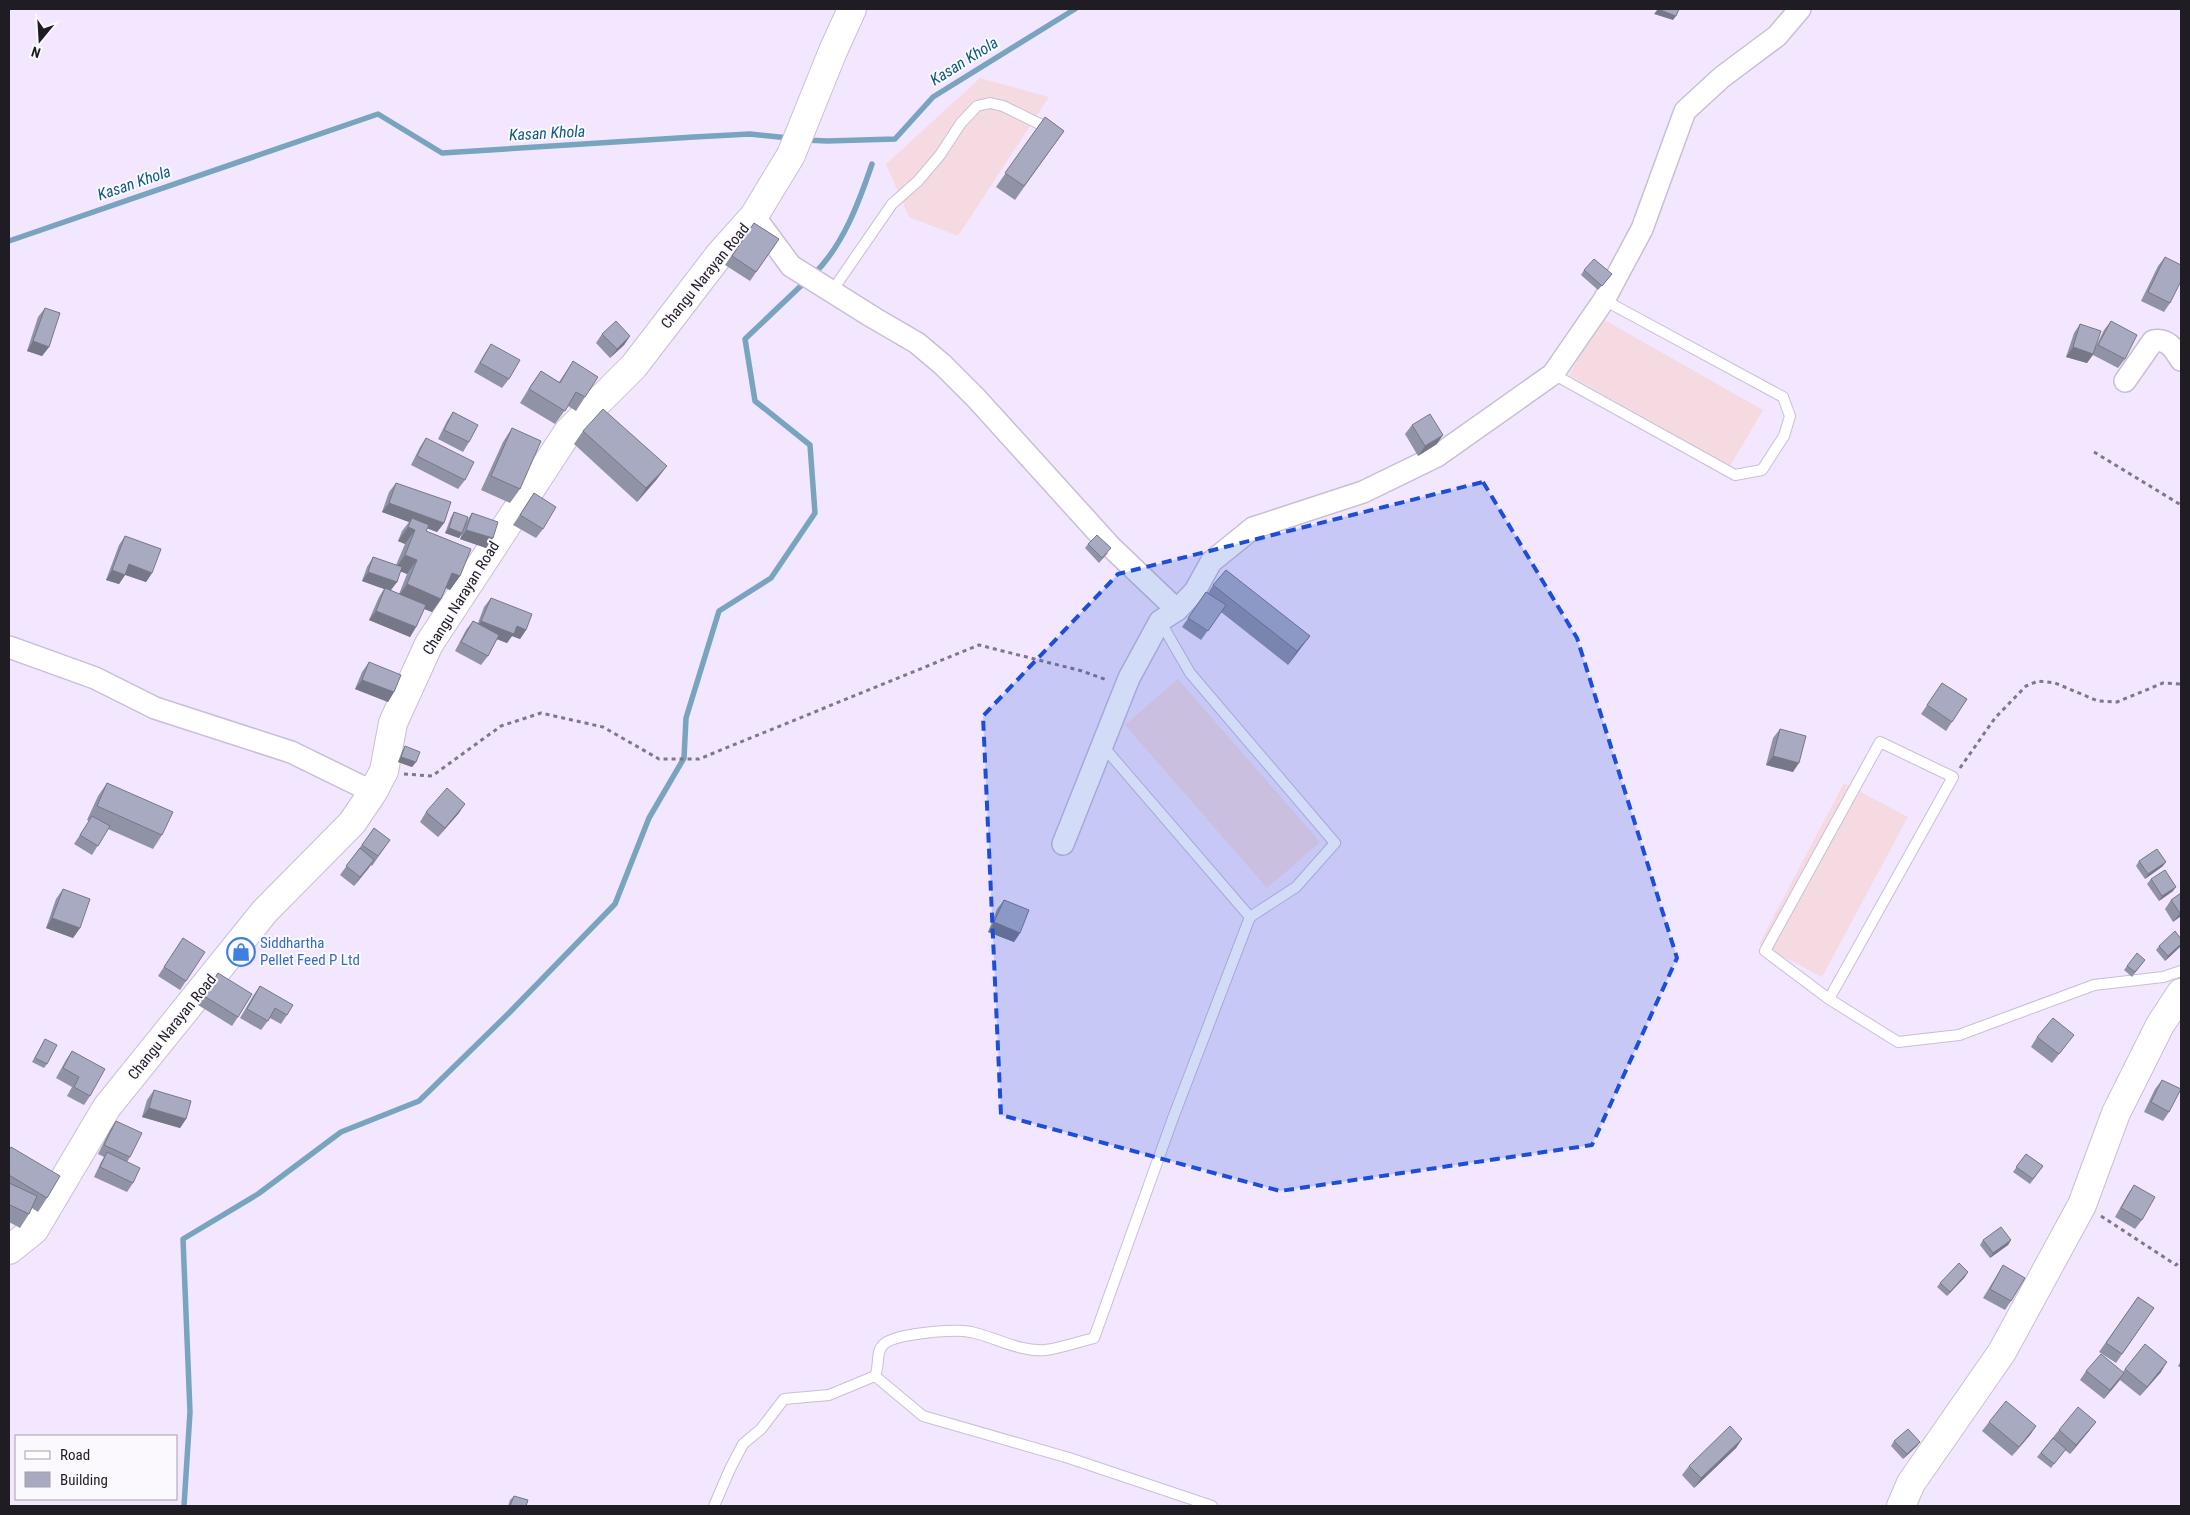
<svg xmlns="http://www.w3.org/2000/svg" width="2190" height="1515" viewBox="0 0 2190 1515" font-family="'Roboto Condensed',sans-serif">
<rect width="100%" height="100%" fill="#f2e7fe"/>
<g fill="#f5dbe1">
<polygon points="980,78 1049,97 958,236 909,217 886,164"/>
<polygon points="1601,318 1763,410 1730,466 1569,375"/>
<polygon points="1178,679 1320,842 1267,888 1125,725"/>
<polygon points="1844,783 1908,817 1822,977 1759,944"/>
</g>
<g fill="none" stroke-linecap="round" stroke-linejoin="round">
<g stroke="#79a4bf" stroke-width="5.5">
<polyline points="805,140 827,141 895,139 933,97 1075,9"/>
<polyline points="9,241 378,114 442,153 694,137 750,134 789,138"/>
<path d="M813,275c30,-29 46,-73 59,-111"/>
<polyline points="184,1506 190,1412 183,1239 258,1194 341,1132 419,1101 509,1013 615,904 649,818 684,758 686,718 719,611 771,578 815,513 810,445 755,401 745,339 806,281"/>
</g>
<defs>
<g id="lane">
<polyline points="832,291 892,204 918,181 940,155 961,123 977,106 990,103 1003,106 1052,130"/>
<polyline points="1553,374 1735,475 1762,470 1784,436 1790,416 1783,397 1604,300"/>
<polyline points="1102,745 1250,917 1296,887 1335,843 1190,673 1160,621"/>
<polyline points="1829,999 1953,777 1880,742 1765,951 1829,999 1898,1042 1959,1035 2094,985 2163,977 2181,971"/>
<polyline points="875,1376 923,1416 1069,1458 1212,1506"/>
<path d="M714,1506l16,-37 13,-25 18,-15 23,-30 45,-4 46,-19c5,-10 0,-25 9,-32 13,-11 70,-15 87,-12 24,5 48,20 74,18 16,-2 33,-8 49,-12l79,-220 77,-201"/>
</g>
<g id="street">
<polyline points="754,216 791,266 874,318 917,343 943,365 976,398 1111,547 1177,610"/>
<path d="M2125,381l28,-40c15,-3 21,8 28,19"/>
<polyline points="9,647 95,678 155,708 291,752 373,792"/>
<polyline points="1063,844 1129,678 1160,621 1177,610 1195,591 1211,562 1253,528 1363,492 1437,456 1553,374 1604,300 1642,229 1685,111 1722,77 1777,36 1800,9"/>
</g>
<g id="secondary">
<polyline points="9,1250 34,1230 107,1107 265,911 352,823 373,792 384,771 393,723 429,644 568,432 634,366 720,254 754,216 791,155 833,51 852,9"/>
<polyline points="1901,1506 1911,1483 2002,1352 2082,1205 2116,1113 2160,1025 2181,993"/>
</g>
</defs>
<use href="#lane" stroke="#c9bfd5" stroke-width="12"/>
<use href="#street" stroke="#c9bfd5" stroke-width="24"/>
<use href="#secondary" stroke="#c9bfd5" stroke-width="30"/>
<g stroke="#7f7886" stroke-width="3" stroke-dasharray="4 4" stroke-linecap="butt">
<polyline points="2094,452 2181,505"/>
<polyline points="1960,768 1995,718 2026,686 2038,681 2055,683 2098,701 2117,702 2163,683 2181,684"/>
<polyline points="404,774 432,776 501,726 541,713 603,727 659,759 699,759 979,645 1082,671 1107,680"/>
<polyline points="2101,1216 2176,1265 2181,1260"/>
</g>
<use href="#lane" stroke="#fff" stroke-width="10"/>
<use href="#street" stroke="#fff" stroke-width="21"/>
<use href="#secondary" stroke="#fff" stroke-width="28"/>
</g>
<g fill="#9092a6" fill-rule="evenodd">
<polygon points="1045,117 1064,131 1015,200 996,187"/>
<polygon points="754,223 779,239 750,281 725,265"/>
<polygon points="2165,257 2170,303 2164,312 2141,301 2158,266"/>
<polygon points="1584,270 1612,274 1598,290 1581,275"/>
<polygon points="45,308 49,347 42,356 27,351 38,317"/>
<polygon points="2111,321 2125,359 2118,368 2093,355 2087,363 2066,357 2074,333 2080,324 2096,346 2104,330"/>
<polygon points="602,334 630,336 624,345 610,358 596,343"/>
<polygon points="491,344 509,379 502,388 474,372 485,353"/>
<polygon points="573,361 585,397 576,411 568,406 555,424 520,403 531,385 541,371 559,382"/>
<polygon points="453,412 469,442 463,452 438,439 447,421"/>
<polygon points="1412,425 1437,444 1418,456 1405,434"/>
<polygon points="512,428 520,489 510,503 481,490 503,442"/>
<polygon points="583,431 657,479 637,502 574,444"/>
<polygon points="426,438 465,480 458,489 411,465 420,447"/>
<path d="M396,483l48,40 -7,9 -10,-4 -1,3 34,45 -10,14 -4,-2 -5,11 -9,13 -8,-3 -8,18 -6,10 -41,-17 10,-23 5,-8 -22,-8 5,-14 6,-10 23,8 9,-21 -7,-3 4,-10 7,-9 -27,-10 7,-20zM400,571l7,3 -8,20 -8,-4 6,-8z"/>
<polygon points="534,493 543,529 536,538 513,525"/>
<polygon points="454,512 466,522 472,513 493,538 486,548 460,539 462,534 459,538 445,533 451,517"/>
<polygon points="125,536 152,573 146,582 125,575 119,584 106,580 119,545"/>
<polygon points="1088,544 1108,553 1099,563 1085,548"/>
<polygon points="1213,585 1310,636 1288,665 1221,612 1201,640 1182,627 1206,592 1208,593"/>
<polygon points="491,598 526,630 520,639 512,636 507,643 497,639 488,656 481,665 455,651 466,630 473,621 478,623 484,607"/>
<polygon points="369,662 394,692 388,702 355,689 362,672"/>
<polygon points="1942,683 1967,699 1946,731 1921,714"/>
<polygon points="1780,729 1793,772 1766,765 1773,738"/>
<polygon points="405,746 416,762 412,767 398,762 402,751"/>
<polygon points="107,783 162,835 153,849 108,829 92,855 74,844 89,821 87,820 98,796"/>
<polygon points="426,812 459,813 438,837 420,822"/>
<polygon points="374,828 390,840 372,866 371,865 354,886 340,875"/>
<polygon points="2139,861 2163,866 2145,879 2136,866"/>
<polygon points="2151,879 2173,891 2159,901 2147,884"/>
<polygon points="63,889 80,928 73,938 46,928 56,899"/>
<polygon points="2181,893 2181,916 2173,922 2165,909 2171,900"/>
<polygon points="1004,900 1020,933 1014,942 988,932 997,909"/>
<polygon points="183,938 186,981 180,990 158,976"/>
<polygon points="2159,946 2181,946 2165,961 2156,950"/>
<polygon points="2145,960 2132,977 2124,970 2127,966"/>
<polygon points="218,973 238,1017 232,1026 198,1005"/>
<polygon points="260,986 287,1015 281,1024 270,1018 261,1030 240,1018 253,996"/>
<polygon points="2037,1037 2067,1044 2052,1063 2031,1047"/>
<polygon points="45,1039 47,1064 44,1068 32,1062"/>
<polygon points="72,1051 90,1096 84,1105 67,1096 72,1087 56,1078 66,1060"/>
<polygon points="2162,1080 2169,1112 2163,1121 2144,1112 2155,1089"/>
<polygon points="154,1090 186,1119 180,1128 142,1117 147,1100"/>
<polygon points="116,1121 130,1157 127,1162 133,1183 127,1192 94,1177 101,1162 104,1157 98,1154 110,1130"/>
<polygon points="9,1150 47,1198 38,1212 32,1208 29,1214 20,1228 9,1222"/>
<polygon points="2026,1154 2043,1166 2030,1184 2013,1172"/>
<polygon points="2134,1185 2142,1220 2135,1229 2115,1217 2128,1194"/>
<polygon points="1983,1240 2011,1240 2008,1245 1990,1258 1980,1245"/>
<polygon points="2003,1265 2011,1301 2005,1310 1983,1298 1997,1275"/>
<polygon points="1965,1277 1947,1296 1937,1287 1940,1283"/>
<polygon points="2138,1297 2154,1308 2116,1363 2099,1352"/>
<polygon points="2181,1361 2181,1368 2178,1366"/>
<polygon points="2125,1369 2161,1372 2140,1396 2120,1380 2104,1399 2080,1380 2086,1371 2123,1372"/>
<polygon points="1989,1422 2036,1426 2030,1435 2012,1456 1982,1431"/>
<polygon points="2096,1422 2089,1431 2070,1454 2065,1450 2051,1468 2037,1457 2059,1430"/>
<polygon points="1742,1439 1736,1448 1694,1488 1682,1475 1689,1466"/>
<polygon points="1894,1441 1920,1442 1917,1446 1903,1459 1891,1446"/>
<polygon points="514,1496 526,1506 508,1506 510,1500"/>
</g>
<g fill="#767787">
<polygon points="1658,9 1676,16 1673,20 1654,14"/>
<polygon points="630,336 624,345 610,358 617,349"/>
<polygon points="33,341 49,347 42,356 27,351"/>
<polygon points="2073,347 2093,354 2087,363 2066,357"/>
<polygon points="1443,435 1437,444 1418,456 1425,446"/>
<polygon points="667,466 657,479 637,502 646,488"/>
<polygon points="389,503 444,523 437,532 410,522 412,518 409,522 382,512"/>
<polygon points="408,527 415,530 405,544 398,541"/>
<polygon points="449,528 462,533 459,538 445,533"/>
<polygon points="466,530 493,538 486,548 460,539"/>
<polygon points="405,555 417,560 407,574 395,569"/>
<polygon points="129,564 152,573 146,582 123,574"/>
<polygon points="112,570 125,575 119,584 106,580"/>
<polygon points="368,572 397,582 390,591 362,581"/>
<polygon points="452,573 460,576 450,590 442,586"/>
<polygon points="407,584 441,599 432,612 397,598"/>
<polygon points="376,611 416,627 410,637 369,620"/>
<polygon points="481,621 517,626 526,630 520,639 512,636 507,643 475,631"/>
<polygon points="1310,636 1300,649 1288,665 1297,651"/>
<polygon points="362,680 394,692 388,702 355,689"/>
<polygon points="1773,756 1799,763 1793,772 1766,765"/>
<polygon points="401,757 416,762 412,767 398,762"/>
<polygon points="465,804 459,813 438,837 445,828"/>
<polygon points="374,860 368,869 354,886 360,877"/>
<polygon points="2166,862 2163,866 2145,879 2148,874"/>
<polygon points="2176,887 2173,891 2159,901 2162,896"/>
<polygon points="2181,912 2181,916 2173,922 2180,913"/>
<polygon points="52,918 80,928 73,938 46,928"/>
<polygon points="994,922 1020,933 1014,942 988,932"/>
<polygon points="2181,944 2181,946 2165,961 2168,956"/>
<polygon points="149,1108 186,1119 180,1128 142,1117"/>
<polygon points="2011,1240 2008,1245 1990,1258 1993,1253"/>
<polygon points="1968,1272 1965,1277 1947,1296 1950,1292"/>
<polygon points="2167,1362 2161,1372 2140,1396 2147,1387"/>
<polygon points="2124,1373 2118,1382 2104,1399 2110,1390"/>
<polygon points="2096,1422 2089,1431 2070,1454 2076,1445"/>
<polygon points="2036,1426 2030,1435 2012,1456 2019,1447"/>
<polygon points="1742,1439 1736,1448 1694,1488 1701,1478"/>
<polygon points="1920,1442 1917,1446 1903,1459 1907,1454"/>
</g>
<g fill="#a8aac1" stroke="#767787">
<polygon points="1658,9 1679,9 1676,16"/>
<polygon points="1045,117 1064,131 1024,186 1005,173"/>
<polygon points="754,223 779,239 756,272 732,256"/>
<polygon points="2165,257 2181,265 2181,281 2170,303 2148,292"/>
<polygon points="1594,259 1612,274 1602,286 1584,270"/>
<polygon points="45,308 60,313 49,347 33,341"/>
<polygon points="616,321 630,336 617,349 602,334"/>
<polygon points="2111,321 2137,335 2125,359 2098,345"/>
<polygon points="2080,324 2101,331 2093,354 2073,347"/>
<polygon points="491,344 520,360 509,379 480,363"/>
<polygon points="573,361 598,377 585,397 576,392 565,411 529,389 541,371 560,383"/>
<polygon points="603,409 667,466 646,488 583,431"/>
<polygon points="453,412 478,425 469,442 444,430"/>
<polygon points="1430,414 1443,435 1425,446 1412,425"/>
<polygon points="512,428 541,441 520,489 491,476"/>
<polygon points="426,438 474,462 465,480 417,456"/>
<polygon points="396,483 451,502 444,523 389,503"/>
<polygon points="534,493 556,507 543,529 520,515"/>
<polygon points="454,512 468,517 462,533 449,528"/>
<polygon points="472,513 498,522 493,538 466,530"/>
<polygon points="412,518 429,525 426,531 471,549 460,576 452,573 441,599 407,584 417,560 405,555 415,530 408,527"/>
<polygon points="1097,535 1111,548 1102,558 1088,544"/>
<polygon points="125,536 161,549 152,573 129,564 125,575 112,570"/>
<polygon points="373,557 402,567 397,582 368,572"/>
<polygon points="1226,570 1310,636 1297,651 1213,585"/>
<polygon points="385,588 426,605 416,627 376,611"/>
<polygon points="1206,592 1226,605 1208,631 1188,618"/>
<polygon points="491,598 532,614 526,630 517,626 514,634 481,621"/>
<polygon points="473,621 499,635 488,656 461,642"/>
<polygon points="369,662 401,675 394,692 362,680"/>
<polygon points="1942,683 1967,699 1952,722 1927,705"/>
<polygon points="1780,729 1806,736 1799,763 1773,756"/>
<polygon points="405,746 420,752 416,762 401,757"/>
<polygon points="107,783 173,812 162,835 97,806"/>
<polygon points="447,788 465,804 445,828 426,812"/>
<polygon points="92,816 110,826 98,846 80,835"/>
<polygon points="374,828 390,840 378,856 362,845"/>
<polygon points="360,848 374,860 360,877 346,866"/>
<polygon points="2157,849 2166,862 2148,874 2139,861"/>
<polygon points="2165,870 2176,887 2162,896 2151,879"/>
<polygon points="63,889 90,899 80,928 52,918"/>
<polygon points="2181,893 2181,912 2180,913 2171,900"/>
<polygon points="1004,900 1029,910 1020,933 994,922"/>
<polygon points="2175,931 2181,939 2181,944 2168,956 2159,946"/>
<polygon points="183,938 205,952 186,981 164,967"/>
<polygon points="2137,953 2145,960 2135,972 2127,966"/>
<polygon points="218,973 252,994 238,1017 204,996"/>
<polygon points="260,986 293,1005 287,1015 275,1008 268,1021 247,1009"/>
<polygon points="2053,1018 2074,1035 2059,1054 2037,1037"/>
<polygon points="45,1039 57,1045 47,1064 35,1058"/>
<polygon points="72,1051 105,1069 90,1096 74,1087 79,1077 63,1068"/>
<polygon points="2162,1080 2181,1089 2169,1112 2151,1102"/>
<polygon points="154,1090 191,1101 186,1119 149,1108"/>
<polygon points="116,1121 142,1133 130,1157 104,1145"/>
<polygon points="11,1147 60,1176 47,1198 9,1175 9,1150"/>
<polygon points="107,1152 140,1168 133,1183 100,1167"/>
<polygon points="2026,1154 2043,1166 2033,1179 2016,1167"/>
<polygon points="9,1183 37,1196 29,1214 10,1205 9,1208"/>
<polygon points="2134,1185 2155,1197 2142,1220 2121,1208"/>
<polygon points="2001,1227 2011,1240 1993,1253 1983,1240"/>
<polygon points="1959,1263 1968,1272 1950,1292 1940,1283"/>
<polygon points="2003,1265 2025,1278 2011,1301 1990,1289"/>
<polygon points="2138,1297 2154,1308 2122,1354 2106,1343"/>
<polygon points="2145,1344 2167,1362 2147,1387 2125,1369"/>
<polygon points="2101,1354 2124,1373 2110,1390 2086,1371"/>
<polygon points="2006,1401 2036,1426 2019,1447 1989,1422"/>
<polygon points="2078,1407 2096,1422 2076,1445 2059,1430"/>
<polygon points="1730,1426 1742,1439 1701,1478 1689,1466"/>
<polygon points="1908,1429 1920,1442 1907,1454 1894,1441"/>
<polygon points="2053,1438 2066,1449 2054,1464 2041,1453"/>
<polygon points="514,1496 528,1500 526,1506 510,1506"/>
</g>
<path fill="#1d4ed8" fill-opacity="0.2" stroke="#1d4ed8" stroke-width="4" stroke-dasharray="10 6" stroke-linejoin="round" d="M1483,482l94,156 100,320 -85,187 -312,46 -279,-76 -18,-399 135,-142z"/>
<defs>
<symbol id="shop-ring" viewBox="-11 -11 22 22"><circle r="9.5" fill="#fbf9fd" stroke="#3f7fe0" stroke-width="1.5"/><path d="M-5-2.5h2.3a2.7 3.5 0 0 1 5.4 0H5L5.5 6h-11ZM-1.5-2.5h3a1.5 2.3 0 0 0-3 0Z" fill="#3f7fe0"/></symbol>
</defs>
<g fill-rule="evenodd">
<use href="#shop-ring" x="225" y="936" width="32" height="32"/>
</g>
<g text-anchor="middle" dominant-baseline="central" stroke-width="4" stroke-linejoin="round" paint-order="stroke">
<g font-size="15" fill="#201c24" stroke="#fbf9fd">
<text transform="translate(705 276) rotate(-51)">Changu Narayan Road</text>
<text transform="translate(461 598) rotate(-58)">Changu Narayan Road</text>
<text transform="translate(172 1027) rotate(-51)">Changu Narayan Road</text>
</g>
<g font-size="15" fill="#366cbe" stroke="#fbf9fd" text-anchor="start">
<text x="260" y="943">Siddhartha<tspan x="260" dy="17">Pellet Feed P Ltd</tspan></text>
</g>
<g font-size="16" font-style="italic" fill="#0e5b80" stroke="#fbf9fd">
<text transform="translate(964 61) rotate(-32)">Kasan Khola</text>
<text transform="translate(547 133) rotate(-3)">Kasan Khola</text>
<text transform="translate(134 183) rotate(-19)">Kasan Khola</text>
</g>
</g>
<rect width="2190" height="1515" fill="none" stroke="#201c24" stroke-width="20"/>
<rect x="15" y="1435" width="162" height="65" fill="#fbf9fd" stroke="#a3a1a6"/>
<rect x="25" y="1451" width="25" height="8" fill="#ffffff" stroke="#a3a1a6"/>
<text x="60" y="1460" font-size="15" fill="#201c24">Road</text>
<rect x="25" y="1472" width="25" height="15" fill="#a8aac1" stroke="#a3a1a6"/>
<text x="60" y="1485" font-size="15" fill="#201c24">Building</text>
<g transform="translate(40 40) rotate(198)" stroke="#fbf9fd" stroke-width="4" paint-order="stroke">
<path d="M0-4L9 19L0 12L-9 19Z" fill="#201c24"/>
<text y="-8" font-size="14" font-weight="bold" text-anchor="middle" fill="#201c24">N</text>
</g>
</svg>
